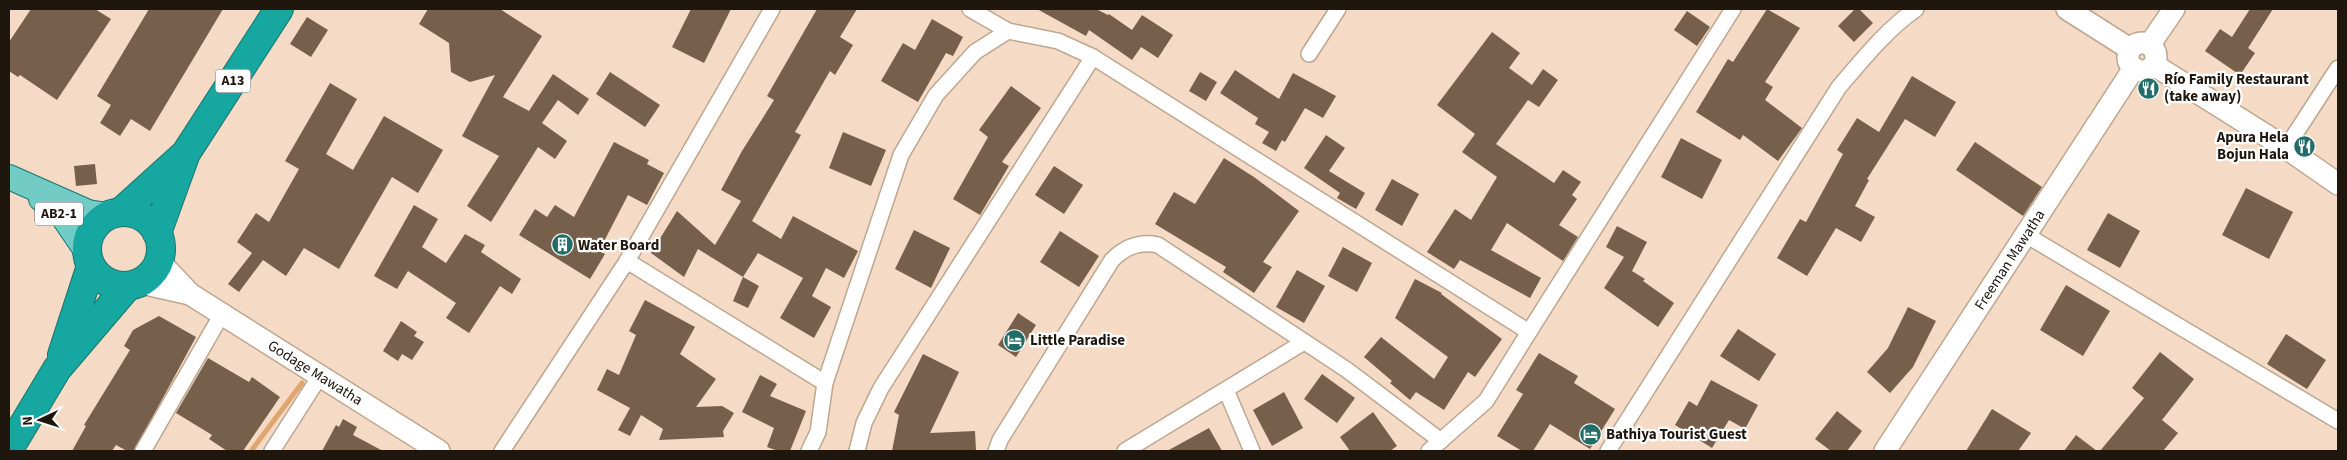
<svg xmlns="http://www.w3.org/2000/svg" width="2347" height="460" viewBox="0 0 2347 460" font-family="'Source Sans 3',sans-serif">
<rect width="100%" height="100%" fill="#f5dbc5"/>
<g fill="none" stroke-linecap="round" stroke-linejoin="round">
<polyline stroke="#e0a670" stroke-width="5" points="251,451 302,383"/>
</g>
<g fill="#76604c">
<polygon points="31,9 95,9 111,19 57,100 20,75 18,77 9,71 9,42"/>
<polygon points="149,9 223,9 150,131 131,119 120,136 100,123 111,105 97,96"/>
<polygon points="428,9 500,9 542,36 503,97 529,111 553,74 589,99 578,115 558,100 542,123 567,141 555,159 538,147 491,222 467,206 499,156 462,136 495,75 470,82 451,72 449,43 419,24"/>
<polygon points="691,9 731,9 704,63 672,47"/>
<polygon points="817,9 857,9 840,37 853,45 835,75 830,71 795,132 801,135 752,221 781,239 793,216 858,251 844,278 826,268 812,296 831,307 814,338 780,318 803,278 758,253 743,277 698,249 684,277 651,253 677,211 715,245 741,201 721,190 742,151 774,100 767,96"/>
<polygon points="1037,9 1096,9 1108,15 1109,14 1132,30 1142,15 1173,35 1158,58 1141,47 1132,60 1089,30 1086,36"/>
<polygon points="1767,9 1800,28 1765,82 1773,87 1765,100 1802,128 1778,161 1743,135 1740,140 1696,112 1728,59 1733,62"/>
<polygon points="1855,9 1859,9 1873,23 1854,42 1838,26"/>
<polygon points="2250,9 2273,9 2248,48 2255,53 2240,75 2205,51 2220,29 2232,37"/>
<polygon points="1687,11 1710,27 1697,46 1674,30"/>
<polygon points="307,17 328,30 311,57 290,44"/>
<polygon points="932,19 963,37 953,56 946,53 918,102 881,81 903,43 915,50"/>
<polygon points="1492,32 1520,53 1509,68 1532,85 1543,69 1558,80 1539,107 1528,100 1496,144 1554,183 1563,170 1581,182 1572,195 1577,199 1559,225 1578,237 1563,261 1507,223 1491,250 1541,278 1530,298 1460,260 1454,269 1427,252 1455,209 1471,220 1497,177 1462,152 1475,134 1437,105"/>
<polygon points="1235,70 1279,99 1293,73 1336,96 1323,118 1305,108 1285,142 1282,140 1276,151 1262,143 1269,132 1255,124 1258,118 1220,93"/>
<polygon points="610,72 660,105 645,127 596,94"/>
<polygon points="1200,72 1217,82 1206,101 1189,91"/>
<polygon points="1912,76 1956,102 1935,137 1905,119 1867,179 1869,180 1855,206 1875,217 1861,242 1836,228 1807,276 1777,258 1800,219 1806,222 1843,154 1837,150 1857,118 1879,132"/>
<polygon points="330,83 357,99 326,154 353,170 384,116 443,150 418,193 392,177 339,269 304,248 286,276 263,260 239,292 228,284 252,253 237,242 256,213 269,222 299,169 285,161"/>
<polygon points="1011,86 1041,108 1002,162 1009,166 980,215 953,199 988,137 979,130"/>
<polygon points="843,132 886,150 871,186 829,168"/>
<polygon points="1326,135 1345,148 1329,171 1365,193 1356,209 1337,198 1340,193 1304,168"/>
<polygon points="1681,138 1722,160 1702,199 1661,177"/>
<polygon points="614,142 649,160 647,164 664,173 647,205 628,195 599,251 605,254 590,279 519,235 535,209 547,217 555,205 574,217"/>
<polygon points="1975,142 2042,187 2023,216 1956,170"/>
<polygon points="1224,158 1254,177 1299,211 1263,262 1272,267 1254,293 1223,272 1226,267 1155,224 1174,192 1195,204"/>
<polygon points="95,164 97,184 76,186 74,166"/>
<polygon points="1054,166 1083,185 1064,214 1035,195"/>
<polygon points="1392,179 1419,194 1402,226 1375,210"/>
<polygon points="2246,188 2293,212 2269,259 2222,235"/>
<polygon points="414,205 438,219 422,247 446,263 465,234 485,245 481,252 521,279 512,294 500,286 469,333 446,318 456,303 408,271 397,289 374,276"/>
<polygon points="2108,213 2140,231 2120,268 2087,250"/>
<polygon points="1617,226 1647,242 1632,271 1645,279 1643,281 1674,303 1658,327 1604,288 1624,257 1606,247"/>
<polygon points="914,230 950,248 931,288 895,269"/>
<polygon points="1060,231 1099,256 1079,287 1040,262"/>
<polygon points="1343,247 1372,263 1357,292 1328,276"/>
<polygon points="1297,270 1325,286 1304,323 1276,307"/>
<polygon points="743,277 759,286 748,308 733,301"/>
<polygon points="1415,279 1442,293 1441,294 1502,339 1475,377 1468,372 1444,410 1416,392 1410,400 1390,383 1392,381 1364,357 1381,337 1434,379 1448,357 1395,318"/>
<polygon points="2066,285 2110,311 2083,356 2040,330"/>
<polygon points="645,300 695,327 680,354 716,379 696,407 722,406 734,413 723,431 724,437 659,440 663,429 641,415 630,436 618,430 630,408 597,390 607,369 619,375 636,335 629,331"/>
<polygon points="1908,307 1936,321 1913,367 1890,393 1867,372 1888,348"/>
<polygon points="1018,313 1036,325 1016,357 998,345"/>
<polygon points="159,316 196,337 134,451 127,451 116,445 112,451 72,451 86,426 84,425 130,350 124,346 133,330"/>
<polygon points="401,321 417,332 414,336 424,342 412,360 402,354 398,361 383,351"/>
<polygon points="1738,329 1776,354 1759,381 1720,356"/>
<polygon points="2286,334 2326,360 2307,389 2267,364"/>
<polygon points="2160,352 2194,379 2162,420 2178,433 2163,451 2100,451 2144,398 2132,388"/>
<polygon points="1539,353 1578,376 1574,383 1615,409 1590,449 1550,424 1533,451 1522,451 1497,436 1523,394 1516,390"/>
<polygon points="923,354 959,372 930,433 975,431 976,451 892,451 899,415 894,412"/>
<polygon points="208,358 249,382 252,377 280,397 243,451 227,451 209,439 212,435 176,413"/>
<polygon points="1322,374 1355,398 1337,423 1304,399"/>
<polygon points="760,375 777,384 770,396 806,411 790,451 778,451 767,447 774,428 742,412"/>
<polygon points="1711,380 1758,405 1745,429 1729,420 1712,448 1675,425 1689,401 1697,406"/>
<polygon points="1284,392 1303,428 1272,446 1253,410"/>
<polygon points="1992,409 2031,433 2018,451 1966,451"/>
<polygon points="1837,411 1862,431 1847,451 1831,451 1815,439"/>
<polygon points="1373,412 1397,446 1390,451 1350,451 1340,437"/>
<polygon points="343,419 357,427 353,435 383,451 322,451 336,425 339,427"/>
<polygon points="1209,428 1222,451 1167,451"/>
<polygon points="2076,435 2097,451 2064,451"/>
</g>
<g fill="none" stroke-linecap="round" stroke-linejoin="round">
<defs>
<g id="street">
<polyline points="970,9 1008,31"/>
<polyline points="1309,54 1338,9"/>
<polyline points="2286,148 2338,68"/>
<polyline points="2026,235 2338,421"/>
<polyline points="627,261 825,383"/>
<polyline points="1226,390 1252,451"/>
<polyline points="143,451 222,314"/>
<polyline points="272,451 320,376"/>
<polyline points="502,451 627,261 772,9"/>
<polyline points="809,451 818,432 825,383 901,155 936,95 975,52 1008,31 1058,41 1093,57 1529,332"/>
<polyline points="857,451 864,423 881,388 1093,57"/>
<path d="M996,451l4,-11 112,-180c13,-13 27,-19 46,-15l189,125 94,71"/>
<polyline points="1125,451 1304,342"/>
<polyline points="1429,451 1486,401 1529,332 1733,9"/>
<path d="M1608,451l231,-364c24,-28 47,-57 77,-78"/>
</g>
<g id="secondary">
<polyline points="2067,9 2130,49"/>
<circle cx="2142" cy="57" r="14"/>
<polyline points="2150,44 2174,9"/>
<polyline points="2154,65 2286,148 2338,184"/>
<polyline points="159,261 190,294 439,451"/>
<polyline points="141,283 190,294"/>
<polyline points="1885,451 2134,68"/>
</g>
<g id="primary">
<polyline points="9,177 88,212 107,215"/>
<polyline points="41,199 63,217 87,252"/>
</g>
<g id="highway">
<circle cx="124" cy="249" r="37"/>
<polyline points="121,212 183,156"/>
<polyline points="157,233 186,153 279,9"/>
<polyline points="62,355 91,266"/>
<polyline points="9,449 57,369 127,287"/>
</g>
</defs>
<use href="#street" stroke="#bea690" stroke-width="18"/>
<use href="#secondary" stroke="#bea690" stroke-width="24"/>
<use href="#primary" stroke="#19756d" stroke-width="26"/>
<use href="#highway" stroke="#19756d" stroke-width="30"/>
<use href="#street" stroke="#fff" stroke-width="15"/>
<use href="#secondary" stroke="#fff" stroke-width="21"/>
<use href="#primary" stroke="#73cbc6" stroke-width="24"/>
<use href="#highway" stroke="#16a8a0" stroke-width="28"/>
</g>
<defs>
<symbol id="restaurant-disc" viewBox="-11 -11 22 22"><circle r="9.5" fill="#236d68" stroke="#fff"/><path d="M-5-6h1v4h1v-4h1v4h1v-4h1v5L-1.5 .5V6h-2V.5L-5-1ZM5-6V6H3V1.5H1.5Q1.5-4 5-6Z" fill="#fff"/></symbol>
<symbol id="building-disc" viewBox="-11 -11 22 22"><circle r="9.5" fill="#236d68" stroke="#fff"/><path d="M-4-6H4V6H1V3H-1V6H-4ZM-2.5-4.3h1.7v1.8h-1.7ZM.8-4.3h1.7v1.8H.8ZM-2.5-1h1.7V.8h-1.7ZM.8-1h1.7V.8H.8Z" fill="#fff"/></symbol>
<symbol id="hotel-disc" viewBox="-11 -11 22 22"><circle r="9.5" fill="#236d68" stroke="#fff"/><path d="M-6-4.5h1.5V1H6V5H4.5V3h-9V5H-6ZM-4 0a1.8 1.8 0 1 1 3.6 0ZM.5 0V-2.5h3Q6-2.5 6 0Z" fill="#fff"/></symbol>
</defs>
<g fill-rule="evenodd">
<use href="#restaurant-disc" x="2136" y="76" width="25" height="25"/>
<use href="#restaurant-disc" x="2292" y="134" width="25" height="25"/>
<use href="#building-disc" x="550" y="232" width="25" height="25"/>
<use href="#hotel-disc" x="1002" y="328" width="25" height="25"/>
<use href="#hotel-disc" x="1578" y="422" width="25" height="25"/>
</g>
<g text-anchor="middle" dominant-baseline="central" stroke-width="4.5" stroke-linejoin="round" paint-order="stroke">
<g fill="#fff" stroke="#625c56" stroke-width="1">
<rect x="215.5" y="69.5" width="35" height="23" rx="4"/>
<rect x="35" y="202.5" width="48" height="23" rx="4"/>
</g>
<g font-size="14" font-weight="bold" fill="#1f160e">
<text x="233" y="81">A13</text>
<text x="59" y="214">AB2-1</text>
</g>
<g font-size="15" font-weight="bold" fill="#1f160e" stroke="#fff" text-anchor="start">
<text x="2164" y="79">Río Family Restaurant<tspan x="2164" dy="17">(take away)</tspan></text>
<text x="2289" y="137" text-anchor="end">Apura Hela<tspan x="2289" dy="17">Bojun Hala</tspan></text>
<text x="578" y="245">Water Board</text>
<text x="1030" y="340">Little Paradise</text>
<text x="1606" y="434">Bathiya Tourist Guest</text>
</g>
<g font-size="15" fill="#1f160e" stroke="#fff">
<text transform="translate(2010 260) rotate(-57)">Freeman Mawatha</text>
<text transform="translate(315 373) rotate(32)">Godage Mawatha</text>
</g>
</g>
<rect width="2347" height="460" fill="none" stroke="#1f160e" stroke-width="20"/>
<g transform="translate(40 420) rotate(266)" stroke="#ffffff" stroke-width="4" paint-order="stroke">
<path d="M0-4L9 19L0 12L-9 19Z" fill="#1f160e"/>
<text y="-8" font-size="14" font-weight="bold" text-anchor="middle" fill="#1f160e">N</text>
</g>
</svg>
